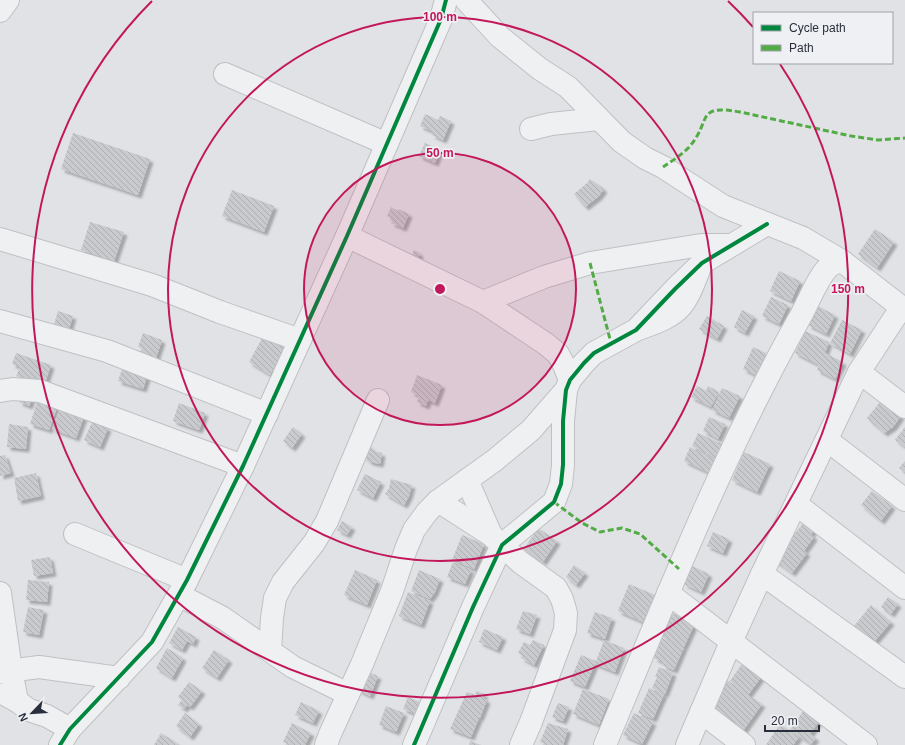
<svg xmlns="http://www.w3.org/2000/svg" width="905" height="745" viewBox="0 0 905 745" font-family="Arial,sans-serif">
<defs>
<pattern id="building-back-hatch" width="6" height="6" patternUnits="userSpaceOnUse"><rect width="6" height="6" fill="#c9cacd"/><path d="M-1 5l2 2M0 0l6 6M5-1l2 2" fill="none" stroke="#adaeb1"/></pattern>
<filter id="shadow"><feDropShadow dx="3.5" dy="3.5" stdDeviation="1" flood-color="#0004"/></filter>
</defs>
<rect width="100%" height="100%" fill="#e1e2e5"/>
<g fill="url(#building-back-hatch)" filter="url(#shadow)">
<polygon points="425,114 438,120 440,116 451,121 443,140 432,135 434,132 420,126"/>
<polygon points="73,133 150,159 138,195 61,169"/>
<polygon points="425,143 440,150 435,163 419,156"/>
<polygon points="590,179 604,189 599,196 585,207 574,194 587,183"/>
<polygon points="232,190 274,206 264,232 222,216"/>
<polygon points="391,207 398,211 399,209 409,214 403,228 391,223 393,219 387,216"/>
<polygon points="90,222 124,232 114,261 81,250"/>
<polygon points="875,229 894,242 877,268 858,254"/>
<polygon points="414,250 420,253 418,259 412,256"/>
<polygon points="779,271 800,281 791,301 770,291"/>
<polygon points="771,297 788,305 779,324 762,316"/>
<polygon points="818,306 835,315 826,334 808,325"/>
<polygon points="742,310 754,316 745,333 734,327"/>
<polygon points="58,311 73,316 69,329 54,324"/>
<polygon points="707,316 724,326 717,339 699,329"/>
<polygon points="842,320 862,330 850,354 830,343"/>
<polygon points="805,331 829,342 825,353 843,362 835,379 817,370 819,365 795,353"/>
<polygon points="143,333 162,340 155,361 139,356 142,348 138,347"/>
<polygon points="265,333 286,345 270,375 249,362"/>
<polygon points="753,347 766,353 756,375 743,369"/>
<polygon points="16,353 51,365 44,386 16,376 20,367 12,364"/>
<polygon points="124,363 149,371 143,389 118,381"/>
<polygon points="417,375 442,385 435,403 428,400 426,406 417,402 419,396 411,392"/>
<polygon points="697,386 706,391 708,386 719,392 711,407 691,397"/>
<polygon points="722,388 740,396 729,418 712,410"/>
<polygon points="23,390 34,394 29,406 19,402"/>
<polygon points="39,396 59,402 49,430 30,424"/>
<polygon points="880,402 901,416 893,427 884,433 867,418"/>
<polygon points="179,403 205,413 199,430 173,421"/>
<polygon points="61,405 85,414 76,438 52,429"/>
<polygon points="709,417 725,424 718,439 703,431"/>
<polygon points="93,420 108,428 100,447 84,440"/>
<polygon points="9,424 28,427 26,449 7,447"/>
<polygon points="293,427 302,434 292,448 283,441"/>
<polygon points="905,427 905,447 895,440"/>
<polygon points="698,433 724,445 717,459 692,446"/>
<polygon points="367,444 374,451 382,453 380,464 370,462 362,455"/>
<polygon points="690,447 718,461 712,474 684,461"/>
<polygon points="744,452 770,464 757,492 732,480"/>
<polygon points="5,455 11,473 0,476 0,456"/>
<polygon points="905,461 905,472 899,468"/>
<polygon points="36,473 41,496 18,501 14,478"/>
<polygon points="365,474 381,482 373,498 357,490"/>
<polygon points="391,479 412,485 409,496 404,505 385,494 389,488"/>
<polygon points="872,491 892,506 881,521 861,505"/>
<polygon points="342,521 352,527 347,535 337,530"/>
<polygon points="804,522 814,530 811,534 814,537 804,551 807,553 792,573 774,560"/>
<polygon points="538,528 557,541 543,562 524,549"/>
<polygon points="713,532 729,539 723,553 707,546"/>
<polygon points="462,535 484,544 474,569 452,560"/>
<polygon points="50,557 53,573 34,576 31,560"/>
<polygon points="453,562 471,570 465,584 447,577"/>
<polygon points="574,565 585,573 576,585 566,577"/>
<polygon points="692,566 709,574 701,592 684,584"/>
<polygon points="355,570 377,580 367,605 344,595"/>
<polygon points="419,570 440,579 435,592 430,599 411,591"/>
<polygon points="28,580 49,582 47,602 26,600"/>
<polygon points="629,584 655,595 643,622 618,611"/>
<polygon points="408,592 430,601 421,625 399,616"/>
<polygon points="888,597 898,604 891,614 881,607"/>
<polygon points="871,605 891,622 874,642 854,626"/>
<polygon points="28,607 44,610 39,635 23,632"/>
<polygon points="523,611 537,615 530,634 516,629"/>
<polygon points="595,612 612,618 605,639 587,633"/>
<polygon points="672,613 695,623 684,647 662,637"/>
<polygon points="178,627 196,637 193,644 187,641 182,650 169,643"/>
<polygon points="484,629 503,637 497,650 479,642"/>
<polygon points="662,638 684,647 674,670 663,666 664,663 654,658"/>
<polygon points="533,640 544,645 534,665 521,658 523,656 518,653 524,642 530,645"/>
<polygon points="604,640 624,648 615,672 595,664"/>
<polygon points="167,648 183,658 172,678 156,668"/>
<polygon points="214,650 229,660 217,678 202,668"/>
<polygon points="581,655 596,661 585,687 570,681"/>
<polygon points="746,658 765,672 748,695 762,704 743,731 706,705 724,678 741,690 730,681"/>
<polygon points="659,667 673,673 665,694 652,688 657,677 655,677"/>
<polygon points="366,671 378,676 370,696 358,690"/>
<polygon points="189,682 202,691 190,707 187,705 184,709 178,705 182,700 178,697"/>
<polygon points="649,688 664,694 653,719 638,713"/>
<polygon points="583,689 609,699 599,725 573,714"/>
<polygon points="477,691 485,694 483,698 487,700 480,718 467,713 479,718 471,737 450,729 467,692 475,695"/>
<polygon points="408,697 420,702 416,714 403,709"/>
<polygon points="301,702 319,711 313,723 295,715"/>
<polygon points="558,703 569,707 563,721 552,717"/>
<polygon points="386,706 404,713 396,732 379,725"/>
<polygon points="804,710 819,721 810,734 816,738 811,744 790,730"/>
<polygon points="185,713 199,724 190,737 176,726"/>
<polygon points="634,713 653,722 642,744 623,735"/>
<polygon points="292,723 311,733 305,745 290,745 283,742"/>
<polygon points="548,723 568,729 563,745 547,745 540,742"/>
<polygon points="780,724 799,737 793,745 766,745"/>
<polygon points="161,733 180,745 154,745"/>
<polygon points="470,741 481,745 469,745"/>
</g>
<g fill="none" stroke-linecap="round" stroke-linejoin="round">
<defs>
<g id="minor">
<polyline points="466,0 500,37 540,69 568,87 622,142 645,158 663,167 723,206 803,238 842,261 905,310"/>
<polyline points="0,11 8,0"/>
<polyline points="225,74 387,144"/>
<polyline points="531,129 551,124 599,119"/>
<polyline points="347,236 483,302 546,344 558,354 564,365 570,380"/>
<polyline points="0,239 152,285 220,312 300,340"/>
<polyline points="483,302 544,277 590,263 701,245 732,245"/>
<polyline points="0,321 107,351 267,414"/>
<path d="M641,328c40,-14 43,-20 58,-58"/>
<polyline points="859,372 905,407"/>
<polyline points="0,391 13,389 40,391 243,466"/>
<polyline points="827,440 905,500"/>
<polyline points="467,480 491,535"/>
<polyline points="438,501 491,535 520,562 556,588 562,599 566,613 565,630 531,722 521,745"/>
<polyline points="796,504 905,588"/>
<polyline points="75,534 187,580"/>
<polyline points="762,574 905,677"/>
<polyline points="0,593 11,670 17,701"/>
<polyline points="668,593 866,745"/>
<polyline points="179,595 223,618 293,667 348,694"/>
<polyline points="270,650 272,618 275,598 283,582 314,543 327,521 378,400"/>
<polyline points="0,672 39,667 119,678"/>
<polyline points="4,694 17,701 29,710 47,716 70,729"/>
<polyline points="701,712 744,745"/>
<polyline points="60,745 70,729 152,642 187,580 243,466 347,236 431,42 441,19 446,0"/>
<polyline points="326,745 330,734 362,664 392,591 406,549 414,530 427,512 438,501 495,460 531,430 566,390"/>
<polyline points="414,745 473,607 502,545 554,502 561,484 563,465 563,421 566,390 570,380 584,363 594,353 636,330 675,289 702,263 767,224"/>
<path d="M605,745c60,-144 117,-289 194,-426 8,-13 20,-46 32,-54 3,-2 8,-3 11,-4"/>
<polyline points="687,745 731,642 762,574 859,372 901,308"/>
</g>
</defs>
<use href="#minor" stroke="#bfc0c3" stroke-width="24"/>
<use href="#minor" stroke="#eff0f2" stroke-width="22"/>
<g stroke="#53ab46" stroke-width="3" stroke-dasharray="6 3" stroke-linecap="butt">
<path d="M663,167c9,-6 20,-13 27,-21 22,-26 5,-42 50,-34l111,24 27,4 27,-2"/>
<polyline points="590,263 611,343"/>
<polyline points="554,502 582,523 600,532 622,528 640,534 679,569"/>
</g>
<defs>
<g id="cycleway">
<polyline points="60,745 70,729 152,642 187,580 243,466 347,236 431,42 441,19 446,0"/>
<polyline points="414,745 473,607 502,545 554,502 561,484 563,465 563,421 566,390 570,380 584,363 594,353 636,330 675,289 702,263 767,224"/>
</g>
</defs>
<use href="#cycleway" stroke="#eef0f4" stroke-width="6"/>
<use href="#cycleway" stroke="#00873e" stroke-width="4"/>
</g>
<circle cx="440" cy="289" r="136" fill="#c2185b" fill-opacity=".12"/>
<g fill="none" stroke="#c2185b" stroke-width="2">
<circle cx="440" cy="289" r="136"/>
<circle cx="440" cy="289" r="272"/>
<path d="M728 1A408 408 0 0 1 753 27M780 64A408 408 0 1 1 152 1"/>
</g>
<circle cx="440" cy="289" r="6" fill="#c2185b" stroke="#eef0f4" stroke-width="2"/>
<g font-size="12" text-anchor="middle" font-weight="bold" fill="#c2185b" stroke="#eef0f4" stroke-width="3.5" stroke-linejoin="round" paint-order="stroke">
<text x="440" y="21">100 m</text>
<text x="440" y="157">50 m</text>
<text x="848" y="293">150 m</text>
</g>
<rect x="753" y="12" width="140" height="52" fill="#eef0f4" stroke="#9fa2aa"/>
<rect x="761" y="25" width="20" height="6" fill="#00873e" stroke="#9fa2aa"/>
<text x="789" y="32" font-size="12" fill="#292e3c">Cycle path</text>
<rect x="761" y="45" width="20" height="6" fill="#53ab46" stroke="#9fa2aa"/>
<text x="789" y="52" font-size="12" fill="#292e3c">Path</text>
<g transform="translate(32 713) rotate(245)" stroke="#eef0f4" stroke-width="3" paint-order="stroke">
<path d="M0-3L7 15L0 10L-7 15Z" fill="#292e3c"/>
<text y="-6" font-size="11" font-weight="bold" text-anchor="middle" fill="#292e3c">N</text>
</g>
<path d="M765 725v6h54v-6" fill="none" stroke="#292e3c" stroke-width="2"/>
<text x="771" y="725" font-size="12" fill="#292e3c" stroke="#eef0f4" stroke-width="3" paint-order="stroke">20 m</text>
</svg>
